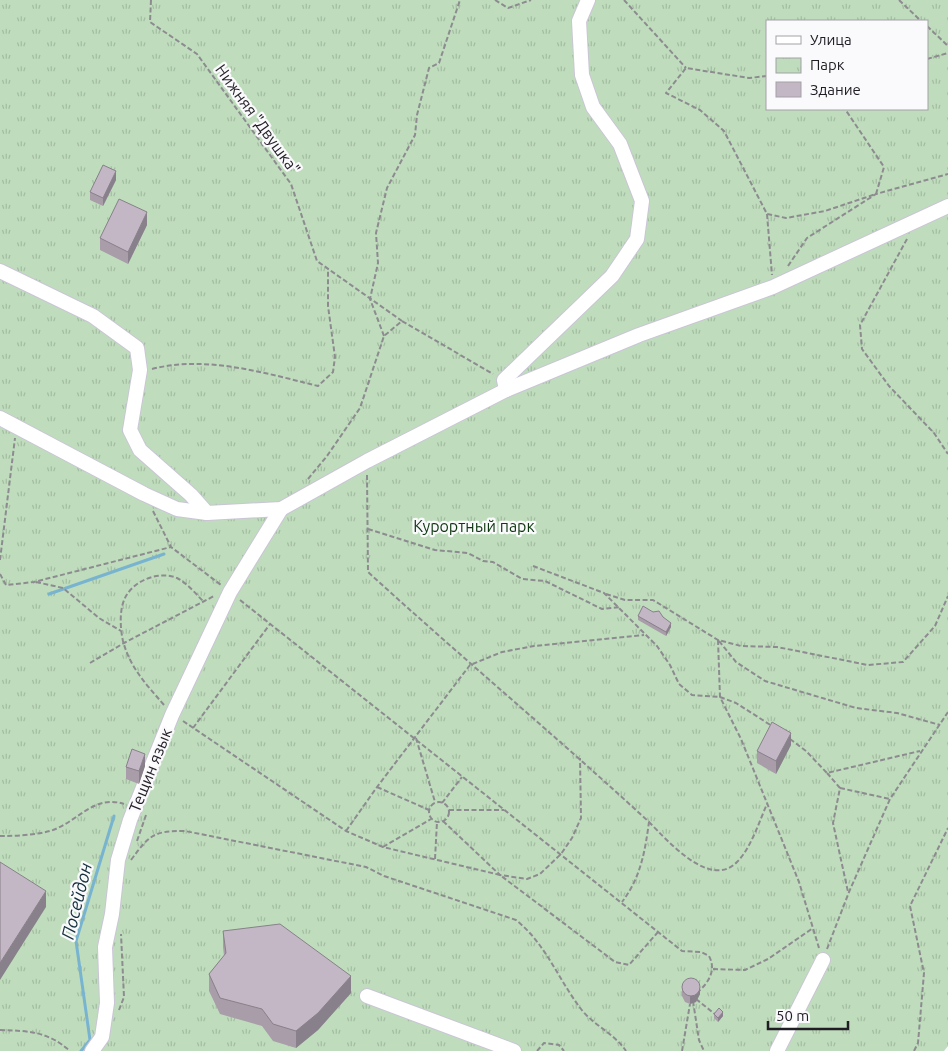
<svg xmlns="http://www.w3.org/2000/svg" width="948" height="1051" viewBox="0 0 948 1051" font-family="Ubuntu,sans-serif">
<defs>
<pattern id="park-tufts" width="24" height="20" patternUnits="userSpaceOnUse" patternTransform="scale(1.25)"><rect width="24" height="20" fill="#bfddbd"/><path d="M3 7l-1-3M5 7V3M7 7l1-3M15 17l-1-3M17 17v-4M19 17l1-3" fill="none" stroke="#a4bda2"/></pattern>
</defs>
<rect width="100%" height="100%" fill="#faf9fc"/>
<path fill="url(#park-tufts)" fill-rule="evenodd" d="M0,0h948v1046l-4,5h-944zM767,21h160v88h-160z"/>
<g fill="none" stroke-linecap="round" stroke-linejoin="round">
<g stroke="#78b4d0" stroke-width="3">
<polyline points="49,594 164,554"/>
<polyline points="81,1051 90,1040 76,941 114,816"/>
</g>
<defs>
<g id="minor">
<polyline points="0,271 93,316 137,348 140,370 130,430 140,450 191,495 207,513"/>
<polyline points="506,390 504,380 612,276 637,239 642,201 620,144 593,107 582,75 579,21 588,0"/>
<polyline points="0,418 144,494 177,509 207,513 281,509 367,461 506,390 639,335 773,287 948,206"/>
<polyline points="367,996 514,1051"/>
<polyline points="92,1051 102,1037 107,1003 105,947 112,914 118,860 130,820 172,715 230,592 281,509"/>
<polyline points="777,1051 823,960"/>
</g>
</defs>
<use href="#minor" stroke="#cac5d6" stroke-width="16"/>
<g stroke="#8d8b90" stroke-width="2" stroke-dasharray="5 2.5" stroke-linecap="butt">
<polyline points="151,0 150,22 197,54 291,184 317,261 402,321"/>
<polyline points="495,0 508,8 531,0"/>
<polyline points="624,0 686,68"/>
<polyline points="899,0 921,21"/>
<polyline points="927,26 948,46"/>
<polyline points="927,59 948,53"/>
<polyline points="767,76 749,78 686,68 666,93 700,110 724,131 767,214 786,218 825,211 876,194 884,167 845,109"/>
<polyline points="767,214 772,275"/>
<polyline points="907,239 860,325 862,349 889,386 934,433 948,454"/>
<polyline points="788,266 807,238 876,194 948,174"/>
<polyline points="384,336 370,299 378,263 376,233 387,188 415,135 417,115 429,68 439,63 460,0"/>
<path d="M152,369c54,-14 113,4 166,17l15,-14 2,-15 -7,-51v-37"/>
<path d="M367,475l1,97c93,85 189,165 281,250 -4,29 -8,55 -27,80"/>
<polyline points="308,479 327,456 360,408 384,336 402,321 493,374"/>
<polyline points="153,511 171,547 221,585"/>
<polyline points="368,529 435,550 468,553 483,561 493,562 522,579 545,581 602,609 620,607"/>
<polyline points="0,560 15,438"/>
<polyline points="533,566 604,593 657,646 670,665 679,684 692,695 720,697 736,703 772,726"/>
<polyline points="0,574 6,585 34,582 171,547"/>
<polyline points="36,582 63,588 99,618 121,631"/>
<polyline points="606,594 625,600 653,600 718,640 741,646 777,647 868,665 903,662 935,626 948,596"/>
<path d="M240,600l442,351 19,1 8,4c7,13 1,25 -10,35"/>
<polyline points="718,640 720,697 741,739 799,882 819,948"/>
<polyline points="719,641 736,662 765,681 856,708 897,713 940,725"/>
<polyline points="90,663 124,643 214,596"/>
<path d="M164,705c-17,-20 -34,-37 -41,-64 -3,-13 -4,-33 3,-45 10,-17 34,-25 51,-18 10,5 18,15 26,23"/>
<polyline points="183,721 346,831 383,847 500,875 615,962 629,965 658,932"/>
<polyline points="193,728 270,624"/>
<polyline points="416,738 435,802"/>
<polyline points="790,739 806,751 827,773 920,751"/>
<polyline points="827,773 840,788 833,823 848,892"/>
<polyline points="377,787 429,810"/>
<polyline points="840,788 890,799"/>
<circle cx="439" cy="812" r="10"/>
<polyline points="442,803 462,777"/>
<polyline points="449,810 504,810"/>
<polyline points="443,821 500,875 527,879 540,874 561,854 572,838 581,818 580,758"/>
<path d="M649,822c18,18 61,68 88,40 14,-14 22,-40 30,-58"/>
<polyline points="346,831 377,787 470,665 502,652 534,646 644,635"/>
<path d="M0,836c16,0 35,-1 50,-5 27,-8 43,-37 74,-27"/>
<polyline points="137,841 146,815"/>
<polyline points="383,847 431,819"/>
<polyline points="435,859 437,822"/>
<path d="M131,860c19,-26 23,-29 54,-29l181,36 18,9 132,44c30,24 42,59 65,89 12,16 34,25 45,42"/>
<polyline points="827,949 849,892 890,799 948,712"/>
<polyline points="713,969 745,970 768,959 813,928"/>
<polyline points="696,999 716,1015"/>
<polyline points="693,1001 699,1040 704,1051"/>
<polyline points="119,1010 124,997 121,934"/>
<path d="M0,1030c29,1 47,1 70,21"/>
<polyline points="537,1051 544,1043 559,1045 564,1051"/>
<polyline points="682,1051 690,1004"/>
<polyline points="914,1051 918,1043 924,973 910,906 948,828"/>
</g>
<use href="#minor" stroke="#fff" stroke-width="14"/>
</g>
<g fill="#a89da9">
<polygon points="116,180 103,206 90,200 90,192"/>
<polygon points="147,225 128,264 100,250 100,238"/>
<polygon points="638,616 663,617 671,627 666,636 638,620"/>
<polygon points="791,745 776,774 757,763 757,751"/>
<polygon points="145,766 139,784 126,779 126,767"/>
<polygon points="223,931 351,993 318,1030 296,1048 273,1041 262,1026 220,1014 209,991 209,974 224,956 223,947"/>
<polygon points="682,988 700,994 696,1002 690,1004 685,1002 682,996"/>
<polygon points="714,1014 723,1016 718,1022 714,1018"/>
</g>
<g fill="#88808a">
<polygon points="116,171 116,180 103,206 103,198"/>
<polygon points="147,212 147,225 128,264 128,252"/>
<polygon points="671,623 671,627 666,636 666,632"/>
<polygon points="791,733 791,745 776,774 776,761"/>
<polygon points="145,754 145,766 139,784 139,771"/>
<polygon points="46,891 46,907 0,980 0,963"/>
<polygon points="351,976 351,993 318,1030 296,1048 296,1031"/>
<polygon points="700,986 700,994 696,1002 690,1004 690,996"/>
<polygon points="723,1012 723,1016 718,1022 718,1018"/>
</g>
<g fill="#c3b7c5" stroke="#88808a">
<polygon points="103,165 116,171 103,198 90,192"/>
<polygon points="119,199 147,212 128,252 100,238"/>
<polygon points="643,606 653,612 659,611 663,617 671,623 666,632 638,616"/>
<polygon points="772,722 791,733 776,761 757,751"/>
<polygon points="132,749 145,754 139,771 126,767"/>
<polygon points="0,862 46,891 0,963"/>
<polygon points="280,924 351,976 318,1013 296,1031 273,1024 262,1009 220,998 209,974 226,953 223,931"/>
<circle cx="691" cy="987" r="9"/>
<polygon points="719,1008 723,1012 718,1018 714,1014"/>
</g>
<g text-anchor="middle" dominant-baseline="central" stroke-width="4.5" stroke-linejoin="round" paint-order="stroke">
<g font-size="16" fill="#201e24" stroke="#faf9fc">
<text transform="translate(258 119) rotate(54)">Нижняя "Двушка"</text>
<text transform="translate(150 770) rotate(-68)">Тещин язык</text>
</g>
<g font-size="16" fill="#0e3910" stroke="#faf9fc">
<text x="474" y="526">Курортный парк</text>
</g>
<g font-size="18" font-style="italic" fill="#122f3b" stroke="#faf9fc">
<text transform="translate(76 901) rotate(-76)">Посейдон</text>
</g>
</g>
<rect x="766" y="20" width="162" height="90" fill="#faf9fc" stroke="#a3a1a6"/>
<rect x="776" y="36" width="25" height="8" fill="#ffffff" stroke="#a3a1a6"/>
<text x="810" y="45" font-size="15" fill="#201e24">Улица</text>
<rect x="776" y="58" width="25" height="15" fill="url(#park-tufts)" stroke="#a3a1a6"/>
<text x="810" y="70" font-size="15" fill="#201e24">Парк</text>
<rect x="776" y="82" width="25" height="15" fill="#c3b7c5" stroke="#a3a1a6"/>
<text x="810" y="95" font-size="15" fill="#201e24">Здание</text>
<path d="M768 1021v8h80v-8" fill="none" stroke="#201e24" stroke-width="2.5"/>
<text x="776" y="1021" font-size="15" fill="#201e24" stroke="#faf9fc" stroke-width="4" paint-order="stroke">50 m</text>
</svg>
